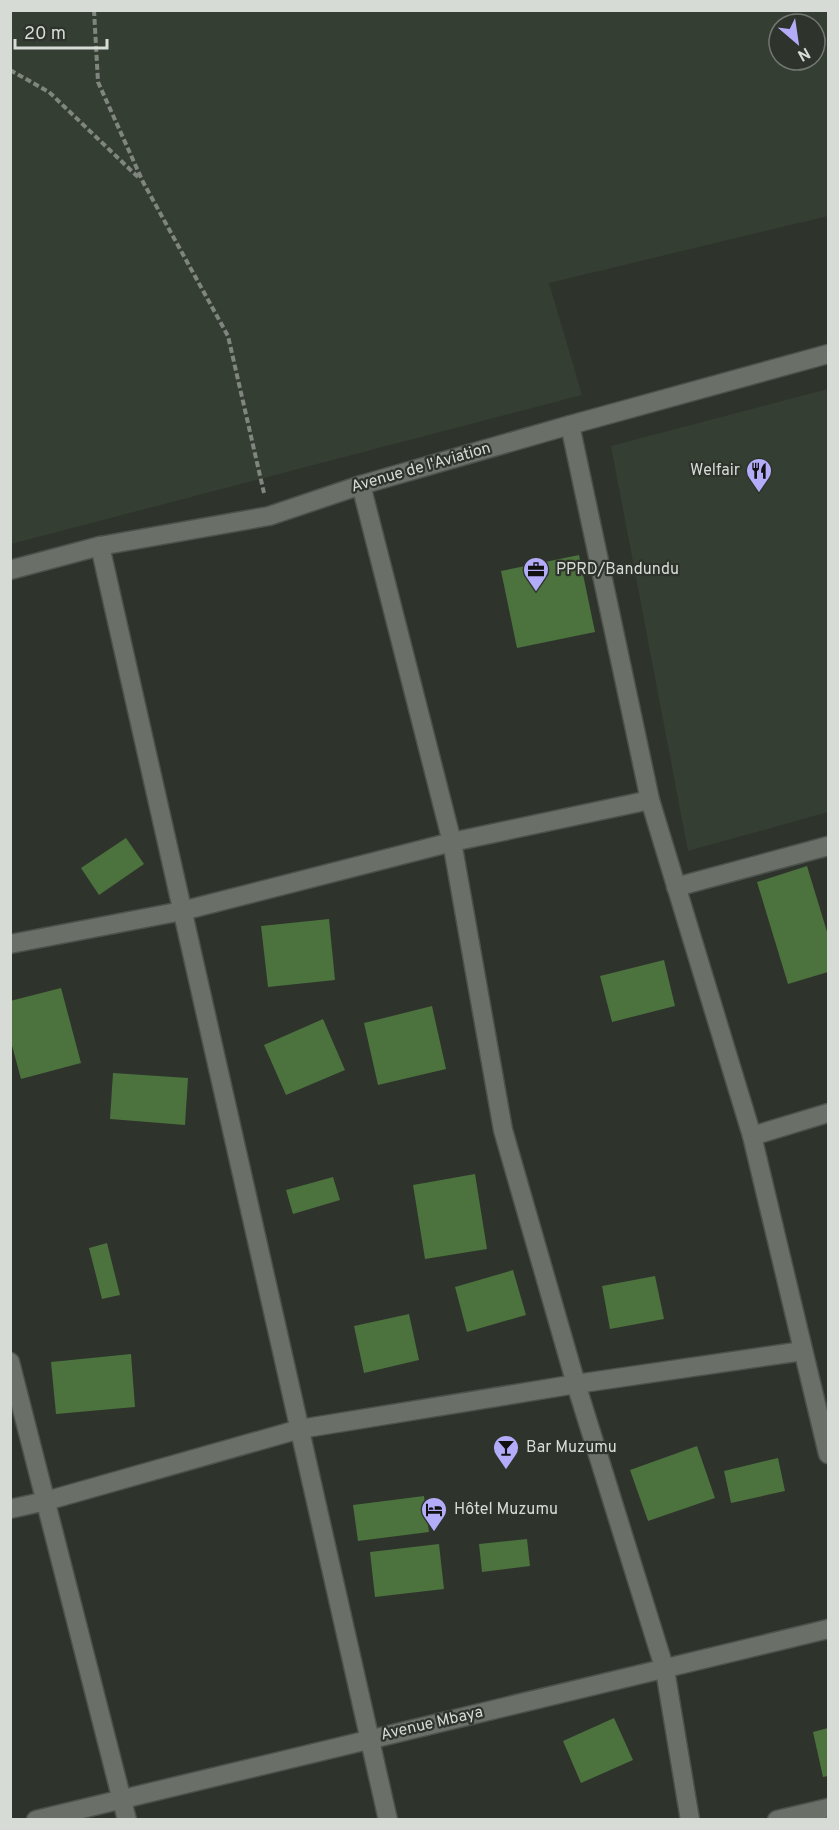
<svg xmlns="http://www.w3.org/2000/svg" width="839" height="1830" viewBox="0 0 839 1830" font-family="Overpass,sans-serif">
<rect width="100%" height="100%" fill="#2e332c"/>
<g fill="#353e32" fill-rule="evenodd">
<path d="M11,10l817,1v205l-279,67 33,112 -571,149zM779,24h36v36h-36z"/>
<polygon points="828,389 828,812 688,851 611,446"/>
</g>
<g fill="#4c723e">
<polygon points="579,555 595,632 517,648 501,571"/>
<polygon points="126,838 144,864 99,895 81,868"/>
<polygon points="807,866 828,935 828,972 788,984 757,882"/>
<polygon points="329,919 335,980 268,987 261,926"/>
<polygon points="664,960 675,1006 612,1022 600,976"/>
<polygon points="61,988 81,1063 21,1079 10,1038 10,1001"/>
<polygon points="432,1006 446,1069 378,1085 364,1023"/>
<polygon points="323,1019 345,1070 286,1095 264,1045"/>
<polygon points="113,1073 188,1078 185,1125 110,1119"/>
<polygon points="475,1174 487,1249 425,1259 413,1185"/>
<polygon points="333,1177 340,1200 293,1214 286,1190"/>
<polygon points="107,1243 120,1295 102,1299 89,1248"/>
<polygon points="513,1270 526,1315 467,1332 455,1287"/>
<polygon points="655,1276 664,1319 610,1329 602,1286"/>
<polygon points="409,1314 419,1360 364,1373 354,1326"/>
<polygon points="131,1354 135,1407 56,1414 51,1362"/>
<polygon points="697,1446 715,1498 648,1521 630,1470"/>
<polygon points="778,1458 785,1491 731,1503 724,1471"/>
<polygon points="424,1496 429,1532 358,1541 353,1505"/>
<polygon points="527,1539 530,1566 482,1572 479,1544"/>
<polygon points="439,1544 444,1589 375,1597 370,1552"/>
<polygon points="614,1718 633,1760 581,1783 563,1741"/>
<polygon points="828,1728 828,1776 823,1777 813,1732"/>
</g>
<g fill="none" stroke-linecap="round" stroke-linejoin="round">
<defs>
<g id="minor">
<polyline points="570,425 650,800 752,1136 828,1454"/>
<polyline points="361,485 452,842 503,1130 576,1384 665,1670 690,1820"/>
<polyline points="100,546 388,1820"/>
<polyline points="676,887 828,846"/>
<polyline points="10,944 182,911 452,842 650,800"/>
<polyline points="752,1136 828,1113"/>
<polyline points="10,1362 127,1820"/>
<polyline points="10,1509 46,1501 300,1429 576,1384 803,1351"/>
<path d="M36,1820c264,-65 529,-125 792,-191"/>
<polyline points="777,1820 828,1808"/>
</g>
<polyline id="tertiary" points="10,570 100,546 269,516 361,485 570,425 828,354"/>
</defs>
<use href="#minor" stroke="#4c514b" stroke-width="21"/>
<use href="#tertiary" stroke="#4c514b" stroke-width="21"/>
<g stroke="#80857f" stroke-width="4" stroke-dasharray="6 3" stroke-linecap="butt">
<polyline points="94,10 98,82 143,182 228,336 264,493"/>
<polyline points="10,70 49,92 140,179"/>
</g>
<use href="#minor" stroke="#6a7068" stroke-width="18"/>
<use href="#tertiary" stroke="#6a7068" stroke-width="18"/>
</g>
<defs>
<symbol id="restaurant-pin" viewBox="-11 -11 22 30"><path d="M0 17L-7.5 6A9.5 9.5 0 1 1 7.5 6Z" fill="#b3acf9" stroke="#2e332c"/><path d="M-5-6h1v4h1v-4h1v4h1v-4h1v5L-1.5 .5V6h-2V.5L-5-1ZM5-6V6H3V1.5H1.5Q1.5-4 5-6Z" fill="#111"/></symbol>
<symbol id="office-pin" viewBox="-11 -11 22 30"><path d="M0 17L-7.5 6A9.5 9.5 0 1 1 7.5 6Z" fill="#b3acf9" stroke="#2e332c"/><path d="M-6-3h4V-5.5h4V-3h4V5H-6ZM-1-4.5V-3h2v-1.5ZM-6 0V1H6V0Z" fill="#111"/></symbol>
<symbol id="bar-pin" viewBox="-11 -11 22 30"><path d="M0 17L-7.5 6A9.5 9.5 0 1 1 7.5 6Z" fill="#b3acf9" stroke="#2e332c"/><path d="M-6-5H6L.8 .8V4.5H3.5V6h-7V4.5H-.8V.8Z" fill="#111"/></symbol>
<symbol id="hotel-pin" viewBox="-11 -11 22 30"><path d="M0 17L-7.5 6A9.5 9.5 0 1 1 7.5 6Z" fill="#b3acf9" stroke="#2e332c"/><path d="M-6-4.5h1.5V1H6V5H4.5V3h-9V5H-6ZM-4 0a1.8 1.8 0 1 1 3.6 0ZM.5 0V-2.5h3Q6-2.5 6 0Z" fill="#111"/></symbol>
</defs>
<g fill-rule="evenodd">
<use href="#restaurant-pin" x="744" y="456" width="30" height="40"/>
<use href="#office-pin" x="521" y="555" width="30" height="40"/>
<use href="#bar-pin" x="491" y="1433" width="30" height="40"/>
<use href="#hotel-pin" x="419" y="1495" width="30" height="40"/>
</g>
<g text-anchor="middle" dominant-baseline="central" stroke-width="4.5" stroke-linejoin="round" paint-order="stroke">
<g font-size="16" fill="#d7dbd6" stroke="#2e332c">
<text transform="translate(421 468) rotate(-16)">Avenue de l'Aviation</text>
<text transform="translate(432 1724) rotate(-13)">Avenue Mbaya</text>
</g>
<g font-size="16" fill="#d7dbd6" stroke="#2e332c" text-anchor="start">
<text x="740" y="471" text-anchor="end">Welfair</text>
<text x="556" y="570">PPRD/Bandundu</text>
<text x="526" y="1448">Bar Muzumu</text>
<text x="454" y="1510">Hôtel Muzumu</text>
</g>
</g>
<rect width="839" height="1830" fill="none" stroke="#d7dbd6" stroke-width="24"/>
<g transform="translate(797 42) rotate(151)"><circle r="28" fill="#2e332c" stroke="#727670" stroke-width="1.5"/>
<path d="M0-4.5L10 22L0 15L-10 22Z" fill="#b3acf9"/>
<text y="-9" font-size="16" font-weight="bold" text-anchor="middle" fill="#d7dbd6">N</text>
</g>
<path d="M15 39v9h92v-9" fill="none" stroke="#d7dbd6" stroke-width="3"/>
<text x="24" y="39" font-size="18" fill="#d7dbd6" stroke="#2e332c" stroke-width="4.5" paint-order="stroke">20 m</text>
</svg>
